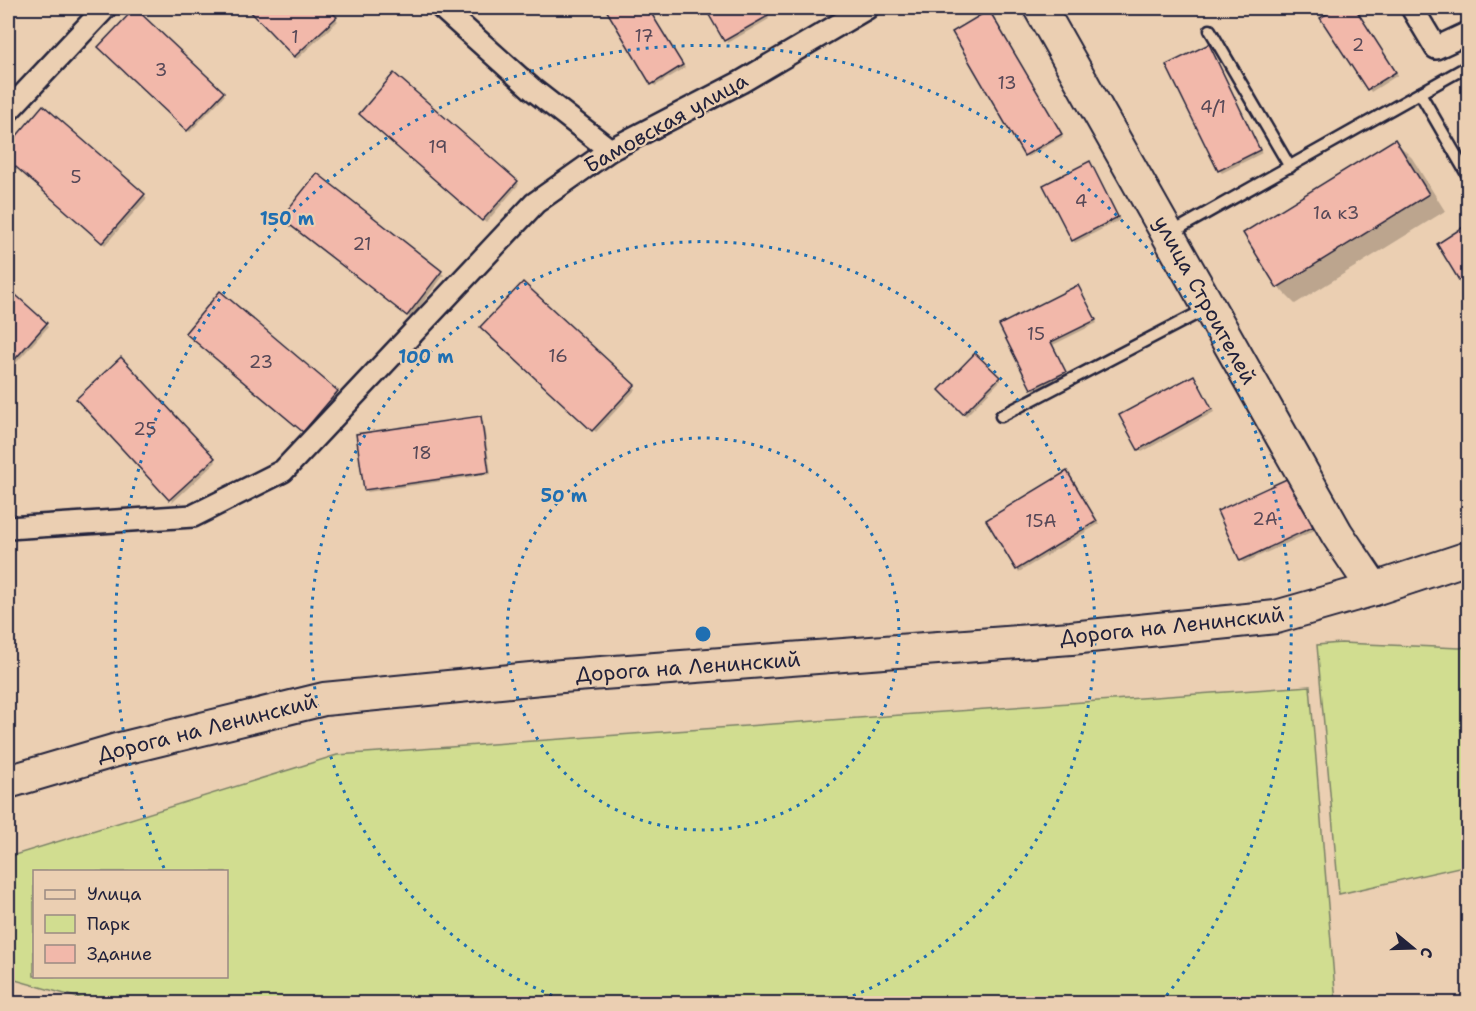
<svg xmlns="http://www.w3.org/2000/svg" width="1476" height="1011" viewBox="0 0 1476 1011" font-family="'Shantell Sans',sans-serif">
<rect width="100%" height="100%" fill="#ebcfb2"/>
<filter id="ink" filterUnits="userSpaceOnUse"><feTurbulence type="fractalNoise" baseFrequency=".0167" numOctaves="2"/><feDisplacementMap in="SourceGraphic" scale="12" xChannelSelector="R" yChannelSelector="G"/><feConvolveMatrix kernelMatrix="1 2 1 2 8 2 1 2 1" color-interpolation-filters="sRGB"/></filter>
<g filter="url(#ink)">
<g fill="#d1dd90" stroke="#7a8066" stroke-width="1.5" fill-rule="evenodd">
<polygon points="1341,643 1460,648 1468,646 1468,865 1339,894 1317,645"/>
<path d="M1310,686l26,317 -1236,1 -92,-26v-121l329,-102zM34,872h192v104h-192z"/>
</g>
<g fill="#0003">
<polygon points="249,8 325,8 338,21 297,59"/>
<polygon points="606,8 648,8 685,68 655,86"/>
<polygon points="706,8 763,8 769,19 728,43"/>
<polygon points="1136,8 1153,8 1141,15"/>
<polygon points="1338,8 1355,8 1398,75 1371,92 1322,18"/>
<polygon points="135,10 225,95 190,132 100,47"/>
<polygon points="989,12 1063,137 1028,157 1025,155"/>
<polygon points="1209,46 1262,153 1222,173 1219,170"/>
<polygon points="395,76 519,184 486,223 361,114"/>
<polygon points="43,107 147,198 105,245 8,159 8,148"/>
<polygon points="1395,141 1412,158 1445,211 1295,304 1278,287"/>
<polygon points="1092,165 1120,220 1075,243 1073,240"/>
<polygon points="317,175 444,275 411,318 286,220"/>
<polygon points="1468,226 1468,292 1439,244"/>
<polygon points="523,284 636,389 596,432 483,327"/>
<polygon points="1078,287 1097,323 1053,345 1067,375 1035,391 1001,325"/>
<polygon points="8,290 48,327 8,372"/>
<polygon points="220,293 339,395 306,434 187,332"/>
<polygon points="975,355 1001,380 966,416 941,390"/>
<polygon points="121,359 216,462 173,502 78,399"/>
<polygon points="1196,379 1214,412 1142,452 1139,449"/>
<polygon points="480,418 483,421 491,474 368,492 365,489"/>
<polygon points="1070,476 1099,524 1019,572 1017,569"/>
<polygon points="1293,481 1315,530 1244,563 1241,560"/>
</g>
<g fill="#f2b8aa" stroke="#22223b" stroke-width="1.5">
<polygon points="135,8 224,92 187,131 98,47"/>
<polygon points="247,8 327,8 337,17 294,57"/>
<polygon points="605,8 648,8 683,65 651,85"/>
<polygon points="705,8 763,8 768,16 724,41"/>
<polygon points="1134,8 1147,8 1138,13"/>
<polygon points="1336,8 1355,8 1396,72 1367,90 1320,18"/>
<polygon points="989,10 1062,134 1024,156 952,32"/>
<polygon points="1209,44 1260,150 1218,171 1166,65"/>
<polygon points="394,73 518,181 482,221 359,114"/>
<polygon points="43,105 145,194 102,243 8,160 8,146"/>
<polygon points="1395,139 1429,194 1277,288 1243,233"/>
<polygon points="1090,161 1118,217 1072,241 1043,185"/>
<polygon points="317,173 442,271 407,316 281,218"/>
<polygon points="1468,224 1468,295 1437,244"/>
<polygon points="523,282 635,385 592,431 480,327"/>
<polygon points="1078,285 1096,320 1051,342 1066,372 1031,389 999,325"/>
<polygon points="8,288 47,323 8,367"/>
<polygon points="220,291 338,391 303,432 185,333"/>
<polygon points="975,353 1000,377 963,414 939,390"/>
<polygon points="121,357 215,458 169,500 76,399"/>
<polygon points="1194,375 1212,409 1138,450 1119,415"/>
<polygon points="481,416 489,472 364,490 356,434"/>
<polygon points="1067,471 1097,521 1016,570 986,520"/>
<polygon points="1291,477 1313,527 1240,561 1217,511"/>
<polygon points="1468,597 1468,614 1464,599"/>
</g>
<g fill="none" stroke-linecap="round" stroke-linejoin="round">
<defs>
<g id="lane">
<polyline points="1210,30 1290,167"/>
<polyline points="1420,93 1468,176"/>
<polyline points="1171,233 1468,66"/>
<polyline points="1001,416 1206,309"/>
</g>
<g id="street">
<polyline points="442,8 532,89 610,150"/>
<polyline points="1412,8 1436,48 1468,33"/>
<polyline points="8,111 105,8"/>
<polyline points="8,528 193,516 283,471 535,203 610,150 741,82 867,8"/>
</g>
<g id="secondary">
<polyline points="1040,8 1337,534 1374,589"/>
<polyline points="8,782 120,749 324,699 562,676 1071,638 1276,617 1374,589 1468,558"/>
</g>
</defs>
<use href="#lane" stroke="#22223b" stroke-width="15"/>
<use href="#street" stroke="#22223b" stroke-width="26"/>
<use href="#secondary" stroke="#22223b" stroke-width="36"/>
<use href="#lane" stroke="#ebcfb2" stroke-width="10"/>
<use href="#street" stroke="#ebcfb2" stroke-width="21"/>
<use href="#secondary" stroke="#ebcfb2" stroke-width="32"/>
</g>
</g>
<g fill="none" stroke="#1f6fb2" stroke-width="3" stroke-dasharray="3 6">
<circle cx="703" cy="634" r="196"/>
<path d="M569 1002A392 392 0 1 1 837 1002"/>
<path d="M164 868A588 588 0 1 1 1163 1000"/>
</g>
<g text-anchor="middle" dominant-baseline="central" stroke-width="4.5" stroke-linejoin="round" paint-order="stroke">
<g font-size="18" fill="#564857">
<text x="644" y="36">17</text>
<text x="295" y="37">1</text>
<text x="1358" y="45">2</text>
<text x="161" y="70">3</text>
<text x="1007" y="83">13</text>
<text x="1213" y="107">4/1</text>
<text x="438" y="147">19</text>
<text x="76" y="177">5</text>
<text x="1081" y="201">4</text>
<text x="1336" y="213">1а к3</text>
<text x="362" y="244">21</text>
<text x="1036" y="334">15</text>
<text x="558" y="356">16</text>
<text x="261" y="362">23</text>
<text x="145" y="429">25</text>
<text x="422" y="453">18</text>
<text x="1265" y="519">2А</text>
<text x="1041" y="521">15А</text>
</g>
<g font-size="21" fill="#22223b" stroke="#ebcfb2">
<text transform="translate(666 123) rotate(-29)">Бамовская улица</text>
<text transform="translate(1205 300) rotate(61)">улица Строителей</text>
<text transform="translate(1172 626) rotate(-6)">Дорога на Ленинский</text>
<text transform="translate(688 667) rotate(-4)">Дорога на Ленинский</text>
<text transform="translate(207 728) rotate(-14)">Дорога на Ленинский</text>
</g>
</g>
<circle cx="703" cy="634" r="9" fill="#1f6fb2" stroke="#ebcfb2" stroke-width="3"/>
<g font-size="18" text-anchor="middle" font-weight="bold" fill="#1f6fb2" stroke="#ebcfb2" stroke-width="4.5" stroke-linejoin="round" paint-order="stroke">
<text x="287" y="225">150 m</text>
<text x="426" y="363">100 m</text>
<text x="564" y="502">50 m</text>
</g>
<rect width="1476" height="1011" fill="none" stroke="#ebcfb2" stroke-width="30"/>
<rect x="15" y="15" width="1446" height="981" fill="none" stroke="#22223b" stroke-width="2" filter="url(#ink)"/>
<rect x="33" y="870" width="195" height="108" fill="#ebcfb2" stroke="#9b8a82" stroke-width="1.5"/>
<rect x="45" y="890" width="30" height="9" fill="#ebcfb2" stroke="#9b8a82" stroke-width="1.5"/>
<text x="87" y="900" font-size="18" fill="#22223b">Улица</text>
<rect x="45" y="915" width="30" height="18" fill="#d1dd90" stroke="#9b8a82" stroke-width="1.5"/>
<text x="87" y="930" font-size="18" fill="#22223b">Парк</text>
<rect x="45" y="945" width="30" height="18" fill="#f2b8aa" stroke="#9b8a82" stroke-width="1.5"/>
<text x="87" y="960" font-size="18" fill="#22223b">Здание</text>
<g transform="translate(1413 948) rotate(109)" stroke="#ebcfb2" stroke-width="4.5" paint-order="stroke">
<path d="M0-4.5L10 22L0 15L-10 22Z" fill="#22223b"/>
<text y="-9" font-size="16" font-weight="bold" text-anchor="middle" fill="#22223b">С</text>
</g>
</svg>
